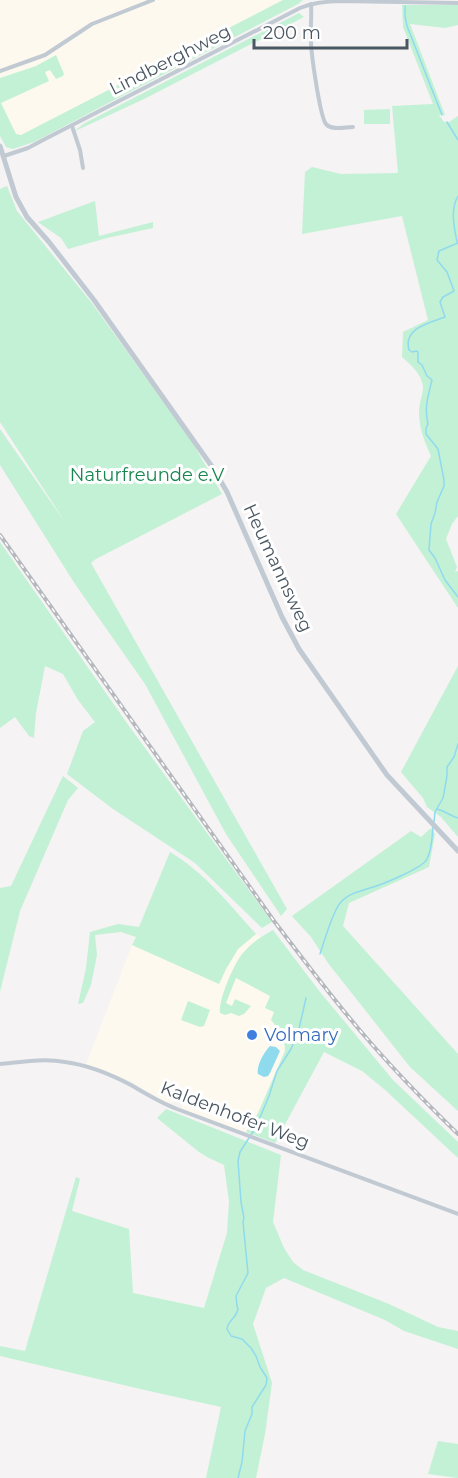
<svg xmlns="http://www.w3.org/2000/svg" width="458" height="1478" viewBox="0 0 458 1478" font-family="Montserrat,sans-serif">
<rect width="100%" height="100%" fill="#f5f3f3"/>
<g fill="#fdf9ef">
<polygon points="0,0 283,0 21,135 16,134 0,102"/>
<polygon points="256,934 266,940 280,1000 272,1019 278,1028 285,1044 285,1051 258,1113 246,1132 184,1110 182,1108 181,1100 170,1103 167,1103 130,1081 86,1064 132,945 219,984 226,969 238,949"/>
</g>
<g fill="#c3f1d5">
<polygon points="283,0 303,0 298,4 34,142 13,149 6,147 0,136 0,78 36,66 56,55 64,74 63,76 56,79 50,70 45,72 49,81 1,103 16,134 21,135"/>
<path d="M402,5h56v20l-13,3 -35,-4 35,91h-6l5,7h5l9,-6v400l-6,8 -6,15 11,28 -2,5 3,-1v37l-62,-94 35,-58c-7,-16 -12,-27 -12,-45 0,-8 4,-16 4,-24 -1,-13 -12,-22 -21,-30l1,-25 25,-12 -26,-104 -100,18 3,-62 7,-5 29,7 57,-1 -6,-67 41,-2 -30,-77z"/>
<polygon points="299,13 304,17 144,99 73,132 85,123"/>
<polygon points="390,109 390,124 364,124 364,110"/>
<polygon points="7,186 17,211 91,302 191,440 222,494 96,559 91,563 287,909 281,916 226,834 145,684 75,584 0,465 0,429 67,525 0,422 0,189"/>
<polygon points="95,201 99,236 153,222 153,228 107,238 68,249 61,238 38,222"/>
<polygon points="0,542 129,726 272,922 262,928 195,863 113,809 67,774 83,731 95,722 78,700 63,674 45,666 36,713 34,738 29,736 15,717 0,728"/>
<polygon points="458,666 458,837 441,817 427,807 423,798 401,772"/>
<polygon points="63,776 78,788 68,800 20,911 0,992 0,888 11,886"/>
<polygon points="431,828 435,834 429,867 349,903 343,926 458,1054 458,1111 410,1067 328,963 311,937 292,916 411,831 421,837"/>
<path d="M170,852c34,20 60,53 86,82l-18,15 -12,20 -7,15 -87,-39 4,-8 -15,-5 -26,3 2,20 -6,30 -8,18 -5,1 8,-36 4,-36 28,-8 21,3z"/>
<path d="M273,930l47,62 73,88 65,62v16l-74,-69 -22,-18 -38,-19 -49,91 -29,-11 12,-19 27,-62c0,-12 -6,-22 -14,-31l3,-8 -9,-4 5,-12 -34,-18 -10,25 6,3 3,-7 16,7 -7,8 -5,2 -8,-3 -6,2 -5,-2c-2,-12 14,-50 23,-60 8,-10 19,-17 30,-23z"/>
<polygon points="188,1001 210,1010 204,1026 200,1027 181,1020"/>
<polygon points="166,1109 281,1155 273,1222 284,1248 293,1262 303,1270 389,1304 438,1327 458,1331 458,1349 404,1331 385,1320 284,1278 266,1288 253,1324 272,1383 265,1434 256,1478 206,1478 221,1407 149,1391 0,1356 0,1346 25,1351 76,1177 80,1179 72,1211 129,1229 133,1293 204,1308 227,1233 229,1201 224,1165 207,1157 199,1152 157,1118"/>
<polygon points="438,1441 458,1444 458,1478 428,1474"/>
</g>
<path fill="#90daee" d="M270,1046l6,1 4,4 -10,22 -2,3 -4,1 -6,-3c-2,-8 6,-22 12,-28z"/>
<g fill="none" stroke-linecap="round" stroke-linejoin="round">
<g stroke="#90daee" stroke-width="1.5">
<polyline points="405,6 405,16 407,26 442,115"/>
<polyline points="447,122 458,140"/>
<path d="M457,242c-3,-16 -7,-32 1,-46"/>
<path d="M458,243l-19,8 -2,9 10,12 7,19 -11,6 -3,5 5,15c-16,6 -42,11 -36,33l3,2 4,-1 2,1v10l4,3 5,11 5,4c-4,17 -8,27 -4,44l-2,4v6l12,15 6,31v6l-7,16 -2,11 -4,11 -2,26 6,8 10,22 13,17"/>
<path d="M437,809c9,2 13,7 21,9"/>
<polyline points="434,822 435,812 443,798 447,776 447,767 454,757 458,744"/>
<path d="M320,954c4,-12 13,-44 21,-52 7,-8 19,-11 29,-14 11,-3 53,-20 57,-29 5,-9 5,-22 6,-32"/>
<path d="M238,1478l4,-16 3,-31 7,-17v-7l14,-22 1,-7 -7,-11 -4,-11 -5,-8 -9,-9 -11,-3 -4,-7c1,-9 9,-10 11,-20l-1,-3 -1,-10 12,-23 -5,-51 1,-4 -3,-16 -3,-41 2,-9 16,-25 13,-31 8,-25 14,-22 7,-16 8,-35"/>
</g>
<g stroke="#c1cad2" stroke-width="4">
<path d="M311,4c1,12 -1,25 0,37 0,12 9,76 15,83 5,7 20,3 27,3"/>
<polyline points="0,71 45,55 92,24 153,0"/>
<polyline points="72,126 80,150 83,168"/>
<path d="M4,156l24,-8 17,-9 255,-131c14,-6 26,-6 41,-7l117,2"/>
<path d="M0,1064c21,-2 44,-6 65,-2 23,3 47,13 66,23 15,9 30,18 46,24l281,105"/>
</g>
<polyline stroke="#c1cad2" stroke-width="5" points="0,146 16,197 27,217 49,242 94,300 213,468 227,492 282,617 299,649 387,775 458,851"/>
<defs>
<path id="rail" d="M0,535l274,386c29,38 58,77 89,113 30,35 62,68 95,100"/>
</defs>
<use href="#rail" stroke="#b5b8bd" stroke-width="4"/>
<use href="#rail" stroke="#fff" stroke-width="1.5" stroke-dasharray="4.5" stroke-linecap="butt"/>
</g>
<circle fill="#3f7fe0" stroke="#fff" stroke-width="2" cx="252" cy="1035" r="6"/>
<g text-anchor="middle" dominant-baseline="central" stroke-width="6" stroke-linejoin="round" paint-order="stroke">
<g font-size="18" fill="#4a5661" stroke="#fff">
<text transform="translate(170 60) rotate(-27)">Lindberghweg</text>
<text transform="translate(278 568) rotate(65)">Heumannsweg</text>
<text transform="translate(235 1115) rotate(21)">Kaldenhofer Weg</text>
</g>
<g font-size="18" fill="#17864f" stroke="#fff">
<text x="147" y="475">Naturfreunde e.V</text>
</g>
<g font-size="18" fill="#366cbe" stroke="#fff" text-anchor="start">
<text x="264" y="1035">Volmary</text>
</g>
</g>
<path d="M254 39v9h153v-9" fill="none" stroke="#4a5661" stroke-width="3"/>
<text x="263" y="39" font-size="18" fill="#4a5661" stroke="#ffffff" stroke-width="4.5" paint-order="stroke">200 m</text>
</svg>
